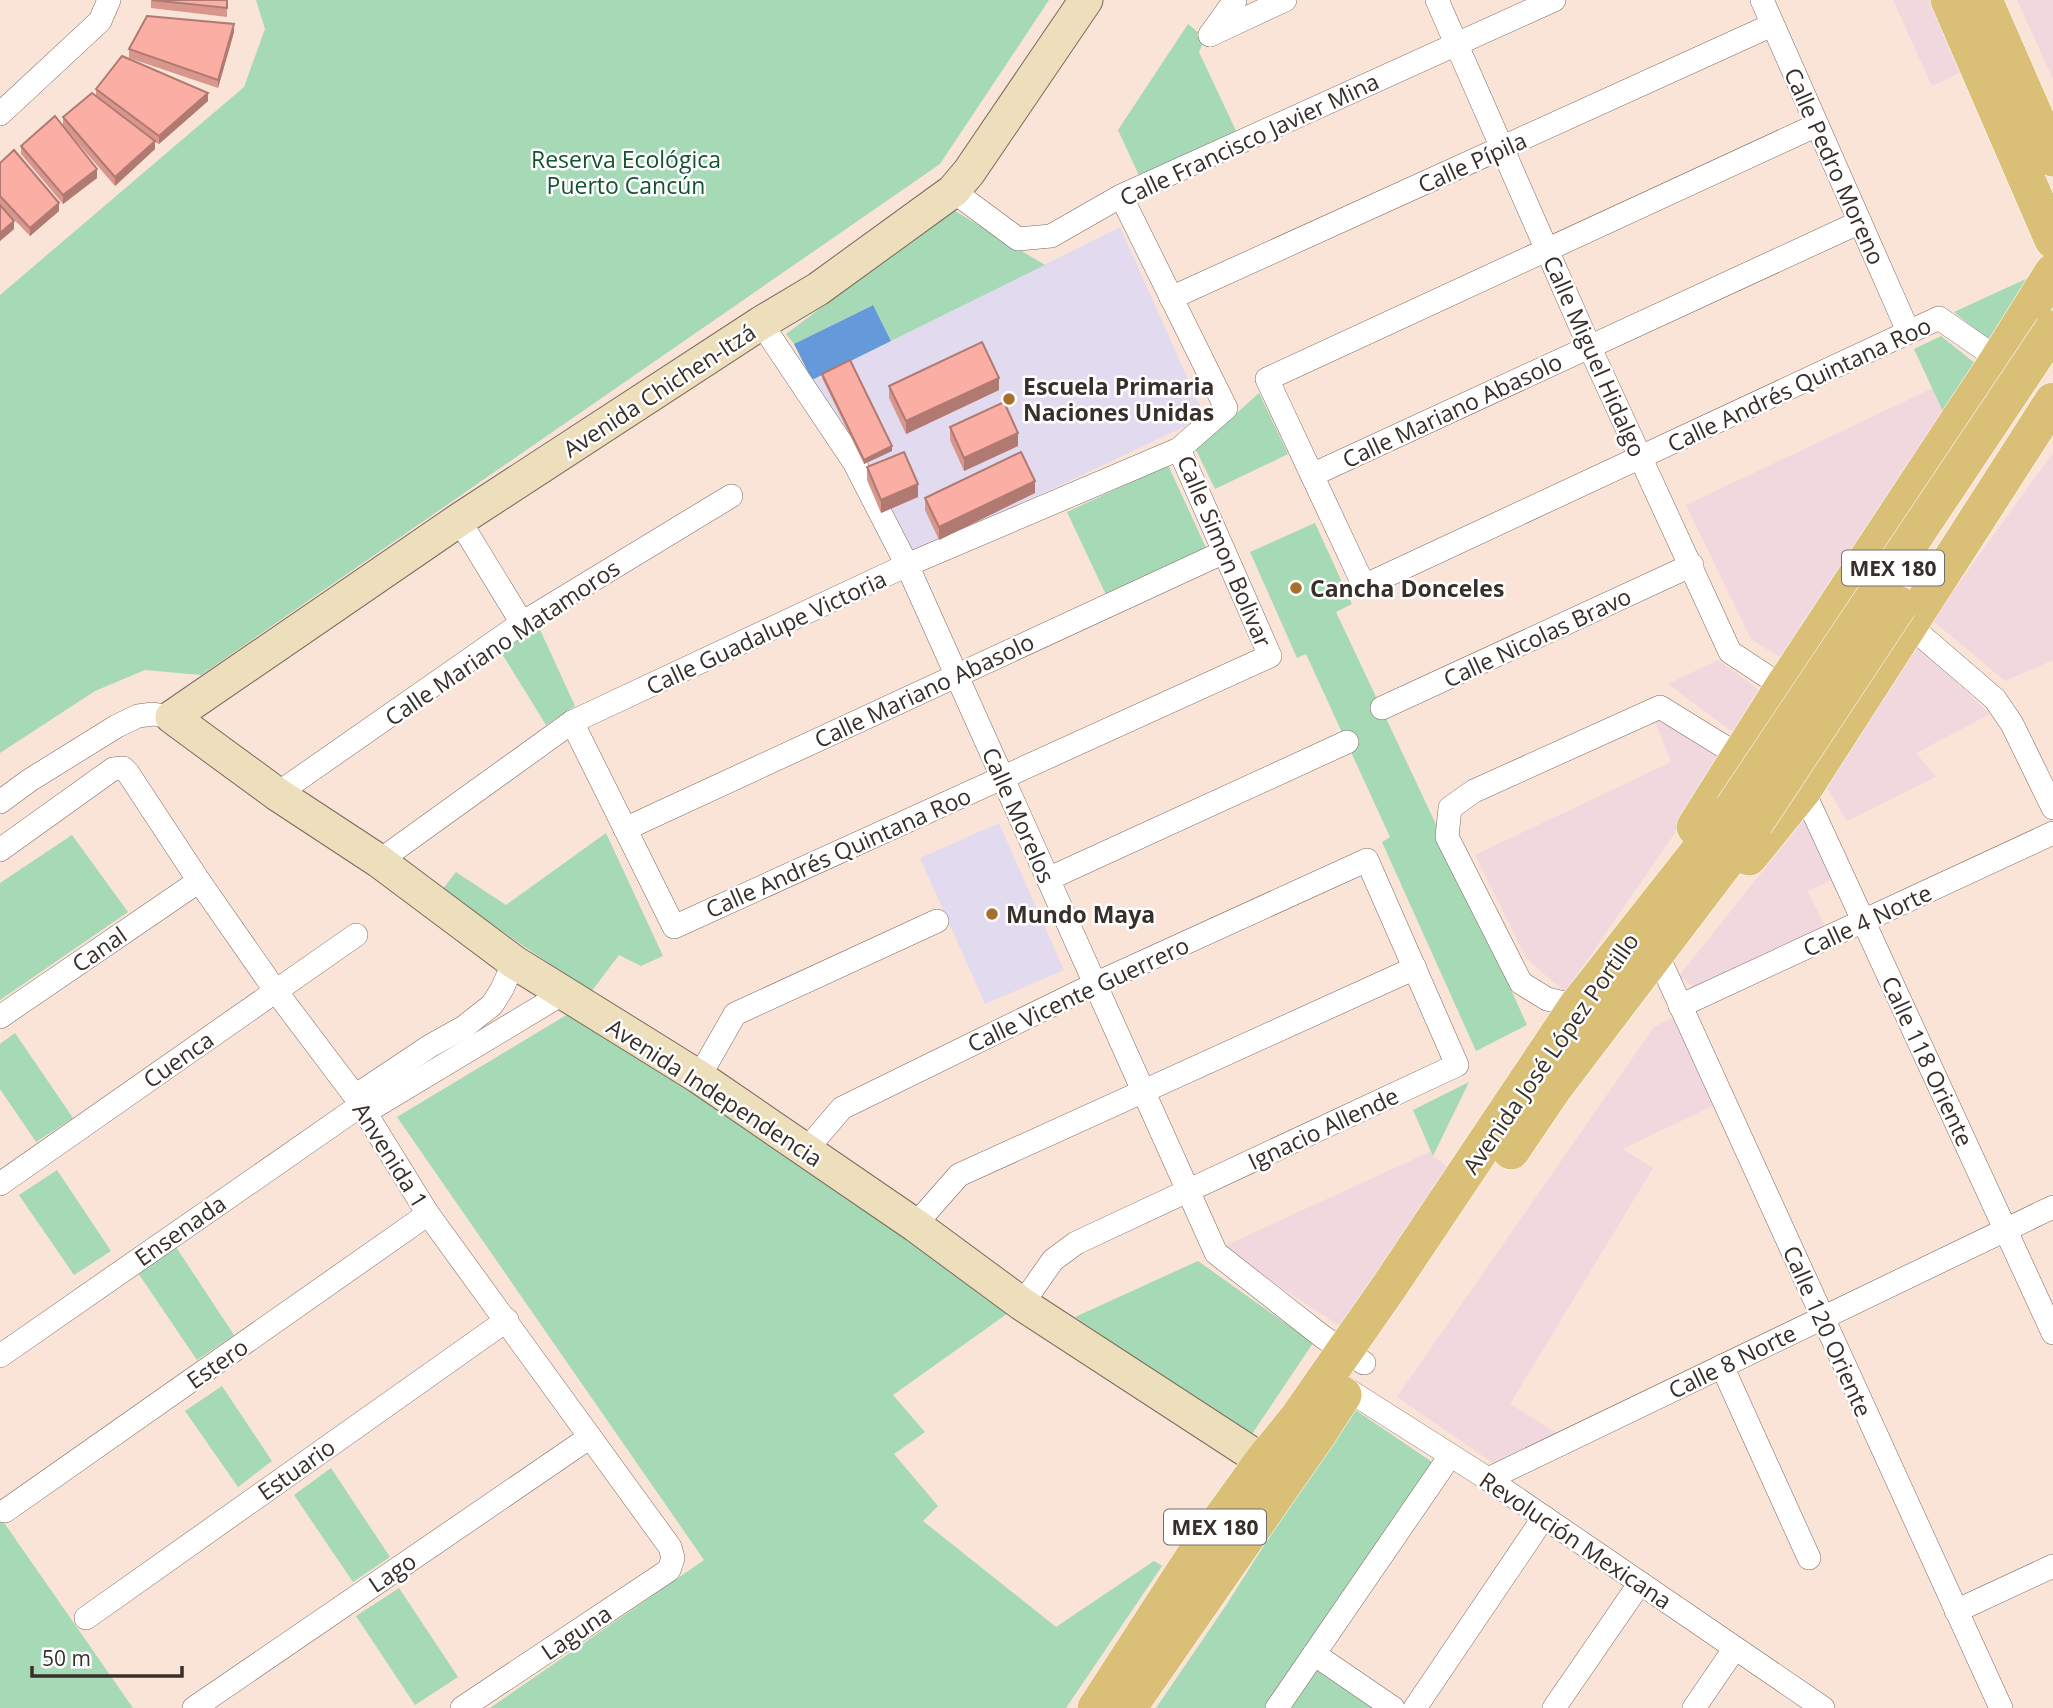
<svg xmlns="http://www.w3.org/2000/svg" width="2053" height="1708" viewBox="0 0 2053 1708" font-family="'Open Sans',sans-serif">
<rect width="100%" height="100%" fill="#fae4d7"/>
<g fill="#f1d7de">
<polygon points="1893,0 1934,0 1966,70 1932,86"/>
<polygon points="2017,0 2053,0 2053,79"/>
<polygon points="1933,388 1946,418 1784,660 1751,639 1686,505"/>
<polygon points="2053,453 2053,660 2005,681 1932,620"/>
<polygon points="1916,645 1990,714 1916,753 1936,777 1847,821 1827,788"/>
<polygon points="1718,660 1765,694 1738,736 1668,684"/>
<polygon points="1662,718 1724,762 1565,992 1527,959 1475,855 1671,762 1655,721"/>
<polygon points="1805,818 1834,879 1808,891 1827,932 1700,992 1679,976"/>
<polygon points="1674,1017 1716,1104 1623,1149 1653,1168 1510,1404 1557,1433 1493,1463 1397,1397 1654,1027"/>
<polygon points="1432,1151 1433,1156 1449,1168 1343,1328 1220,1248"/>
</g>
<g fill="#e2dbf0">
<polygon points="1120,227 1205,417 897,562 812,380"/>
<polygon points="999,823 1064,970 985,1004 920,858"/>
</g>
<g fill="#a6d9b6">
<polygon points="256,0 1049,0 940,164 201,675 145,670 95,691 0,753 0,295 244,87 265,29"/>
<polygon points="1188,24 1205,38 1199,52 1238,135 1142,182 1118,130"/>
<polygon points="952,209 1045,265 891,341 872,305 794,344 786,334"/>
<polygon points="2039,273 1994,344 1954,312"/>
<polygon points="1941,336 1981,368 1946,418 1914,349"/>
<polygon points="1259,393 1288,454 1215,489 1196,450"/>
<polygon points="1168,465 1207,550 1107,597 1067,512"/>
<polygon points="1315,523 1352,604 1336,612 1441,835 1527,1025 1476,1051 1382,842 1390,837 1306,654 1297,658 1250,552"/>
<polygon points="536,621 575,706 546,725 496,644"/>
<polygon points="606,833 663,956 641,966 619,955 591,992 442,890 456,872 506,905"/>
<polygon points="72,835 128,912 0,1000 0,883"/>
<polygon points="573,1011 1011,1311 893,1395 925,1432 894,1454 938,1506 923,1521 1056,1627 1154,1561 1162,1566 1066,1708 490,1708 704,1560 397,1117"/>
<polygon points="15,1033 73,1118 36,1142 0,1089 0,1044"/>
<polygon points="1469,1082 1433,1156 1413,1110"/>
<polygon points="57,1170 111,1251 74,1275 19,1195"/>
<polygon points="176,1247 234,1335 197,1360 138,1273"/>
<polygon points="1198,1261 1313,1343 1250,1437 1075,1317"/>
<polygon points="222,1386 272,1461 238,1487 185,1411"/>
<polygon points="1351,1407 1435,1464 1303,1656 1376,1708 1156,1708 1227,1604"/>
<polygon points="331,1468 390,1557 353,1582 294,1495"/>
<polygon points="0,1517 133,1708 0,1708"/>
<polygon points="399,1588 458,1677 415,1705 356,1616"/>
</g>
<polygon fill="#6499da" points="873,305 891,341 812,380 794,344"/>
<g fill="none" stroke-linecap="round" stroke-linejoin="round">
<defs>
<g id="street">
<polyline points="1437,0 1590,348 1730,652 1783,687"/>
<polyline points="1762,0 1908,331"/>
<polyline points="1210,35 1285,0"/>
<polyline points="1210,35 1235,0"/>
<polyline points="0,114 100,21 109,0"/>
<polyline points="1817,125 1267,379 1364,586 1939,318 1998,359"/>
<polyline points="953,191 1018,239 1051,236 1121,196 1554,0"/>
<polyline points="1171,298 1772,25"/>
<polyline points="761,323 854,462 907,565 1216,1253 1323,1337 1364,1363"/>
<polyline points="1312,475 1860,222"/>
<polyline points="459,520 522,623"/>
<polyline points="1909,625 1995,699 2012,724 2053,808"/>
<polyline points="1382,708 1692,565"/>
<polyline points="572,722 674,927 1270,656 1179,449"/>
<polyline points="1803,790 2053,1333"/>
<polyline points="277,794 522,623 731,496"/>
<polyline points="0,802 30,780 117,726 138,716 153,714 172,717"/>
<polyline points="625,829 1224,552"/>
<polyline points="0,850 113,769 123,768 128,773 199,881 275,990 355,1096 428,1214 670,1547 673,1558 669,1570 462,1708"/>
<polyline points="379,861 572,722 907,565 1179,449 1226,408 1121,196"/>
<polyline points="1048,879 1347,742"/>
<polyline points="1657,954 2001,1708"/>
<polyline points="1577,1006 1547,999 1521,983 1447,837 1450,808 1474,791 1660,707 1741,757"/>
<polyline points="1680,1006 2053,833"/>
<polyline points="0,1017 199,881"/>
<polyline points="699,1077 735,1014 937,921"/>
<polyline points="355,1096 430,1046 464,1027 492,1005 502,989 514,962"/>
<polyline points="366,1112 562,994"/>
<polyline points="806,1150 842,1108 1095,984 1367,860 1457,1065 1076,1243 1053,1260 1022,1304"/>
<polyline points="0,1184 356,935"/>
<polyline points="915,1225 959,1175 1415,968"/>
<polyline points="0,1356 361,1105"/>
<polyline points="1722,1366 1809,1558"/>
<polyline points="1334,1381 1488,1479 1823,1708"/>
<polyline points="1488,1479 2053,1207"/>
<polyline points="5,1511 428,1214"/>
<polyline points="1956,1611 2053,1566"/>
<polyline points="86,1618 507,1320"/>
<polyline points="1314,1654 1393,1708"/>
<polyline points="194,1708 590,1437"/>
<polyline points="1277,1708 1450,1456"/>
<polyline points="1415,1708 1544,1517"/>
<polyline points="1554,1708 1640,1583"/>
<polyline points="1694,1708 1735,1648"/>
</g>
<polyline id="secondary" points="1086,0 969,172 953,191 818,289 761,323 459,520 172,717 277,794 379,861 514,962 699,1077 915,1225 1022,1304 1263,1461"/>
<g id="primary">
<polyline points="1949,0 2053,240"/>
<polyline points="1984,0 2053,158"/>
<polyline points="1695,827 1783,687 1995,365 2053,272"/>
<polyline points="1749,857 1803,790 2053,401"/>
<polyline points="1511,1151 1553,1089 1755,823"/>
<polyline points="1096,1708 1195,1555 1263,1461 1297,1419 1389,1287 1577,1006 1733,808"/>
<polyline points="1128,1708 1318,1434 1343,1395"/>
</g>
</defs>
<use href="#street" stroke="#7c695e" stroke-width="24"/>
<use href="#secondary" stroke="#7c695e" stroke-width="35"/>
<use href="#primary" stroke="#fff" stroke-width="38"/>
<use href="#street" stroke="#fff" stroke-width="23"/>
<use href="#secondary" stroke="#eddfbb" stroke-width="33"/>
<use href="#primary" stroke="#dabf77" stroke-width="37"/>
<defs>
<g id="primary-bridge">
<polyline points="1733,808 2053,329"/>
<polyline points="1755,823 1899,605"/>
</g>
</defs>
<use href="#primary-bridge" stroke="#fff" stroke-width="38" stroke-linecap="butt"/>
<use href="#primary-bridge" stroke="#dabf77" stroke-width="37"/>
</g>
<g fill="#d8968d">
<polygon points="151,0 227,0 227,17 151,8"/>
<polygon points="234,32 218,88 129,58 129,49"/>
<polygon points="96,89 208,101 159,144 155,142 155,149 115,186 63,126 63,117 96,97"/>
<polygon points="21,146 97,178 63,204 21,154"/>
<polygon points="0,163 59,211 30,236 3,208 14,229 0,241"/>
<polygon points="822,374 892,451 864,464 822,378"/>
<polygon points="889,386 999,390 906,434 889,398"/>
<polygon points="950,427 1018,446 964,471 950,440"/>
<polygon points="867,467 918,497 881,513 867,480"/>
<polygon points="1035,493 939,540 925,510 925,498"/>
</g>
<g fill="#b07a73">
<polygon points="234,24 234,32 218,88 218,80"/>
<polygon points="208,93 208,101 159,144 159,136"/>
<polygon points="155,141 155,149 115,186 115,177"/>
<polygon points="97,169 97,178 63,204 63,195"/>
<polygon points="59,203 59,211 30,236 30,228"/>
<polygon points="14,221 14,229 0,241 0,233"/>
<polygon points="999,378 999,390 906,434 906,421"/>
<polygon points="1018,433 1018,446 964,471 964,458"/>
<polygon points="892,446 892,451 864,464 864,460"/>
<polygon points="1035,481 1035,493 939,540 939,527"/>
<polygon points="918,484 918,497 881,513 881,500"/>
</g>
<g fill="#fbafa4" stroke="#b07a73" stroke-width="2">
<polygon points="152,0 227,0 227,8"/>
<polygon points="147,16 234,24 218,80 129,49"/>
<polygon points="122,56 208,93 159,136 96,89"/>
<polygon points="92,93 155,141 115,177 63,117"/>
<polygon points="55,116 97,169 63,195 21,146"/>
<polygon points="14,150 59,203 30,228 0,196 0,163"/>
<polygon points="0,205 14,221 0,233"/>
<polygon points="982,342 999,378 906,421 889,386"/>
<polygon points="850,360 892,446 864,460 822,374"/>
<polygon points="1004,402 1018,433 964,458 950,427"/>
<polygon points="904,452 918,484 881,500 867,467"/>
<polygon points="1021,452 1035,481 939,527 925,498"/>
</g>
<g fill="#a6702a" stroke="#fff" stroke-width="2.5">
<circle cx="1009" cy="399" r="7"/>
<circle cx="1296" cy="588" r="7"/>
<circle cx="992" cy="914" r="7"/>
</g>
<g text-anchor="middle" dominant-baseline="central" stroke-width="5" stroke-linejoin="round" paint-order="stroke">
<g fill="#fff" stroke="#736d6a" stroke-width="2">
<rect x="1842" y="550.5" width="102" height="35" rx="5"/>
<rect x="1164" y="1509.5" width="102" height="35" rx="5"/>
</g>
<g font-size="21" font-weight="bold" fill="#372f2a">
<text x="1893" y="568">MEX 180</text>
<text x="1215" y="1527">MEX 180</text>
</g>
<g font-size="23" fill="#372f2a" stroke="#fff">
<text transform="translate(1249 139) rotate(-25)">Calle Francisco Javier Mina</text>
<text transform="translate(1472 162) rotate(-24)">Calle Pípila</text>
<text transform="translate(1835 166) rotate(66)">Calle Pedro Moreno</text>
<text transform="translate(1595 356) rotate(66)">Calle Miguel Hidalgo</text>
<text transform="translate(1799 384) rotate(-25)">Calle Andrés Quintana Roo</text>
<text transform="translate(659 390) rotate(-33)">Avenida Chichen-Itzá</text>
<text transform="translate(1452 410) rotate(-25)">Calle Mariano Abasolo</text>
<text transform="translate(1225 551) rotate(67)">Calle Simon Bolivar</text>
<text transform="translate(766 632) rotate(-25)">Calle Guadalupe Victoria</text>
<text transform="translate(1537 637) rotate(-25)">Calle Nicolas Bravo</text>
<text transform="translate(502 642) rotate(-34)">Calle Mariano Matamoros</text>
<text transform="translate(924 690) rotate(-25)">Calle Mariano Abasolo</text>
<text transform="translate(1019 815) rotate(66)">Calle Morelos</text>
<text transform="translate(838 852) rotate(-24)">Calle Andrés Quintana Roo</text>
<text transform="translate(1867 920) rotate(-25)">Calle 4 Norte</text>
<text transform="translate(99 949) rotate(-35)">Canal</text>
<text transform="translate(1078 994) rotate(-25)">Calle Vicente Guerrero</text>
<text transform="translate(1550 1053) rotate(-55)">Avenida José López Portillo</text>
<text transform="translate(178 1059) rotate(-35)">Cuenca</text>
<text transform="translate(1928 1061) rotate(65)">Calle 118 Oriente</text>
<text transform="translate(715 1092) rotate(33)">Avenida Independencia</text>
<text transform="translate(1323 1128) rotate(-25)">Ignacio Allende</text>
<text transform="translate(391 1155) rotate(58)">Anvenida 1</text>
<text transform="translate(180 1230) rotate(-35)">Ensenada</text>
<text transform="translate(1828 1331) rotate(66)">Calle 120 Oriente</text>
<text transform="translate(1732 1361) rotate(-26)">Calle 8 Norte</text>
<text transform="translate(217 1363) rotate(-35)">Estero</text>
<text transform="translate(296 1469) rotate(-35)">Estuario</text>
<text transform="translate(1576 1540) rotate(34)">Revolución Mexicana</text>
<text transform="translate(392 1572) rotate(-34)">Lago</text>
<text transform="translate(576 1632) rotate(-34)">Laguna</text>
</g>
<g font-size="23" fill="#145331" stroke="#fff">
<text x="626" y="159">Reserva Ecológica<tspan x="626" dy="26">Puerto Cancún</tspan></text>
</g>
<g font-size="23" font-weight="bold" fill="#372f2a" stroke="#fff" text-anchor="start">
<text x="1023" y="386">Escuela Primaria<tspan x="1023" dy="26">Naciones Unidas</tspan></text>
<text x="1310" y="588">Cancha Donceles</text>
<text x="1006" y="914">Mundo Maya</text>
</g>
</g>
<path d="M32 1666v10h150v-10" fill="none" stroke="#372f2a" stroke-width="3.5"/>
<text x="42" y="1666" font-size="21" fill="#372f2a" stroke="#ffffff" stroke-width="5" paint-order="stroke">50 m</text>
</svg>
